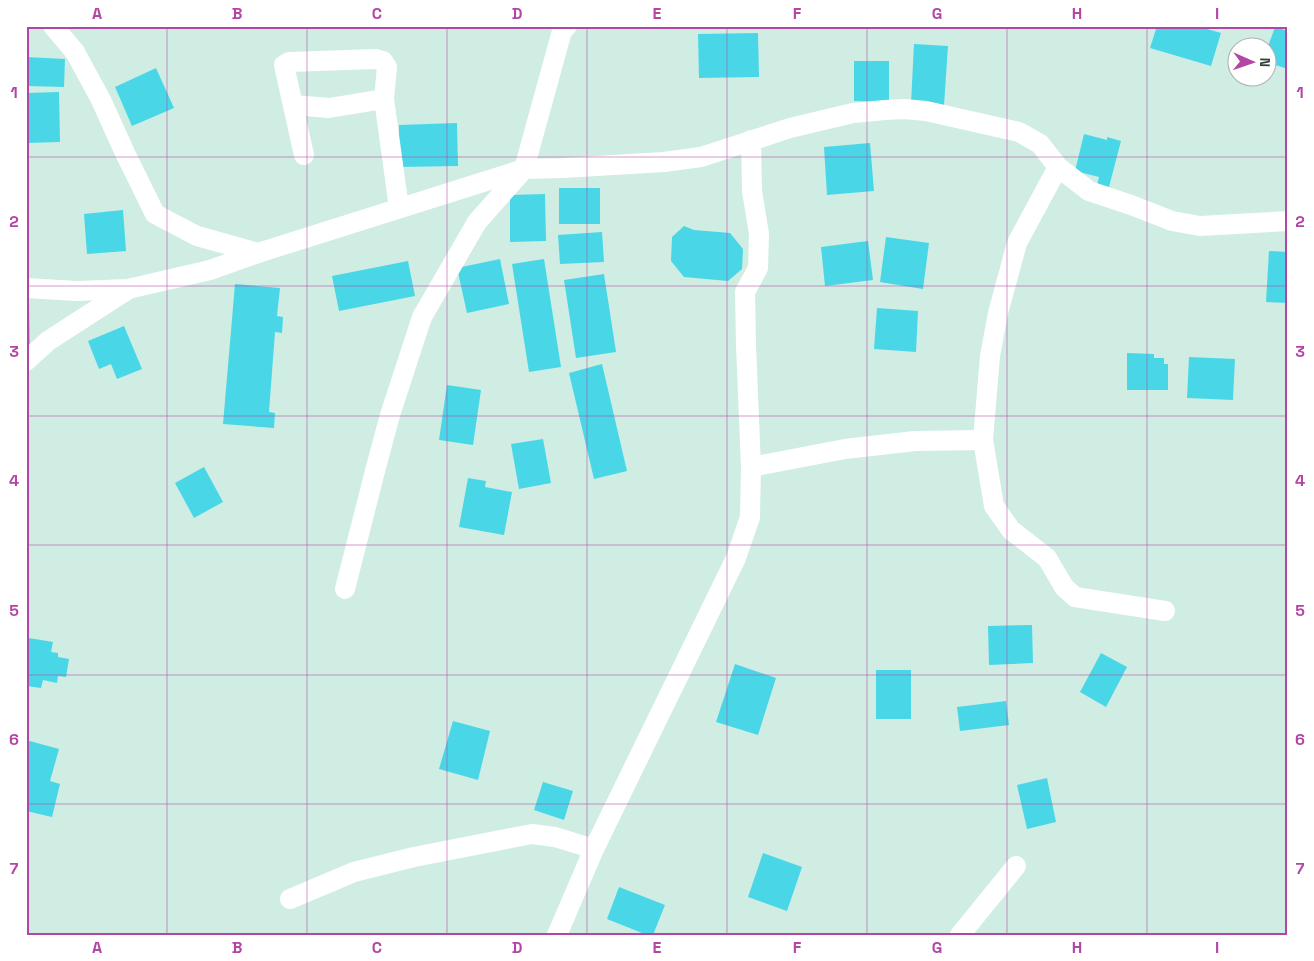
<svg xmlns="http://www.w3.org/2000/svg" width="1314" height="961" viewBox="0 0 1314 961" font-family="'Space Grotesk',sans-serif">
<rect width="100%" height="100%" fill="#cfede3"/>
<g fill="#49d7e7">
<polygon points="1157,26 1197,26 1221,33 1211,66 1150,48"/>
<polygon points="1275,27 1288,31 1288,69 1266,62 1266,52"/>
<polygon points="758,33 759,77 699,78 698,34"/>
<polygon points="914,44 948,46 944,105 911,103"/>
<polygon points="26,57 65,59 64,87 26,86"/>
<polygon points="854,61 889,61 889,102 854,101"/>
<polygon points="156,68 174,108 132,126 115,87"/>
<polygon points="59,92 60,142 26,143 26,93"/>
<polygon points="457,123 458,166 399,167 399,125"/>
<polygon points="1084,134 1107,140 1107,137 1121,141 1109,187 1097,185 1099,177 1075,171"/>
<polygon points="870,143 874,191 827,195 824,147"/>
<rect x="559" y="188" width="41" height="36"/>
<polygon points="545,194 546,241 510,242 510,195"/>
<polygon points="123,210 126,251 87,254 84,214"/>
<polygon points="684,226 694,230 730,233 743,249 742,269 728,281 684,277 671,261 672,237"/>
<polygon points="602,232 604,262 560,264 558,235"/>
<polygon points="886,237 929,243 923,289 880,282"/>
<polygon points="868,241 873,280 825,286 821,247"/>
<polygon points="1269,251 1288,252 1288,303 1266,302"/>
<polygon points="500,259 509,304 467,313 457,268"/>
<polygon points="544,259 561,367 529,372 512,264"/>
<polygon points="408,261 415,296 339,311 332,276"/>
<polygon points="604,274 616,352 576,358 564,280"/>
<polygon points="235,284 280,288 277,316 283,317 282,333 275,332 269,412 275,413 274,428 223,424"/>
<polygon points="26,302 29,302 30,349 26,349"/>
<polygon points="877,308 918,311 916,352 874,349"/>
<polygon points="124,326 142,369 117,379 111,364 99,369 88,341"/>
<polygon points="1127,353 1154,354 1154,358 1164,358 1164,364 1168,364 1168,390 1127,390"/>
<polygon points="1189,357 1235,359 1233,400 1187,398"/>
<polygon points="602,364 627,471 594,479 569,373"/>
<polygon points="447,385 481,390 473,445 439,440"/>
<polygon points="543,439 551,483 519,489 511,444"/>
<polygon points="204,467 223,502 194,518 175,483"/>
<polygon points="468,478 486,481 485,487 512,492 504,535 459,527"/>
<polygon points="1032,625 1033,663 989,665 988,626"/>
<polygon points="29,638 53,642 51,652 58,653 58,657 69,659 66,677 58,676 57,683 43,680 41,688 26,686 26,641 28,641"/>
<polygon points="1101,653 1127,667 1106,707 1080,692"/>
<polygon points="735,664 776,678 758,735 716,722"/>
<rect x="876" y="670" width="35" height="49"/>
<polygon points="1006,701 1009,725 960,731 957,707"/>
<polygon points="453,721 490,731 478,780 439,769"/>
<polygon points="26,740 59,749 50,781 60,784 52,817 26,811"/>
<polygon points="1047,778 1056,822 1027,829 1017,785"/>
<polygon points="543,782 573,791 564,820 534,810"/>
<polygon points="763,853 802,867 787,911 748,897"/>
<polygon points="619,887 665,905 653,935 647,935 607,919"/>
</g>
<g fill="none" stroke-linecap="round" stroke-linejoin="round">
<g stroke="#fff" stroke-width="20">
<polyline points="53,26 75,52 101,100 125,153 155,214 197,236 258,253"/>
<polyline points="293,105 329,108 384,99"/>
<polyline points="304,155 284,65 289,62 376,59 383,61 387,67 384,99 399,208"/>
<polyline points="1058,167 1017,243 998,313 990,356 983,440 994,506 1011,530 1047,558 1064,587 1075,597 1165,611"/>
<polyline points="26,288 77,291 128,289 210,270 258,253 524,169 563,168 664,162 701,157 790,128 853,113 885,110 904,109 926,111 1019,132 1040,144 1058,167 1089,191 1131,205 1172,221 1200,226 1288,221"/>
<polyline points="26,361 48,341 127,290"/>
<polyline points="751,467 845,449 915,441 983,440"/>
<polyline points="345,589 375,471 390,415 422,317 477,222 524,169 562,31 567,26"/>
<polyline points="290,899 354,872 414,857 532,834 555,837 594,849"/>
<polyline points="557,935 594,849 736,558 750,517 751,467 746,345 745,292 758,268 759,234 752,191 751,140"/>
<polyline points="960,935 1016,866"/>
</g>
</g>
<path fill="none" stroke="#b346a5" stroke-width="1" stroke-opacity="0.55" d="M167,26v909M307,26v909M447,26v909M587,26v909M727,26v909M867,26v909M1007,26v909M1147,26v909M26,157h1262M26,286h1262M26,416h1262M26,545h1262M26,675h1262M26,804h1262"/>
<rect width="1314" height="961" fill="none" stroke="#ffffff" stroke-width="55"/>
<g transform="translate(1252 62) rotate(92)"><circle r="24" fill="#ffffff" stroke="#adb2b0"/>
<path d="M0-4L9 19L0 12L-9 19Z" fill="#b346a5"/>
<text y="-8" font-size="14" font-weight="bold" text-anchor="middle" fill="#323e3a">N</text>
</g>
<rect x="28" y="28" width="1258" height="906" fill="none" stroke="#b346a5" stroke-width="2"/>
<g font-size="16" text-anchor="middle" font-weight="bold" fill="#b346a5">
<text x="97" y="19">A</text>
<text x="237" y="19">B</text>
<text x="377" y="19">C</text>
<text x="517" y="19">D</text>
<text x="657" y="19">E</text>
<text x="797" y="19">F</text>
<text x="937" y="19">G</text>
<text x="1077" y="19">H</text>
<text x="1217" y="19">I</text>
<text x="14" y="98">1</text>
<text x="1300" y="98">1</text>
<text x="14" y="227">2</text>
<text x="1300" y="227">2</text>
<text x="14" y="357">3</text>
<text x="1300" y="357">3</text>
<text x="14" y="486">4</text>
<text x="1300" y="486">4</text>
<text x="14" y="616">5</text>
<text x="1300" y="616">5</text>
<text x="14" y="745">6</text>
<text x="1300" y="745">6</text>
<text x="14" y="874">7</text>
<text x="1300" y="874">7</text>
<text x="97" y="953">A</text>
<text x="237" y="953">B</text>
<text x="377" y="953">C</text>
<text x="517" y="953">D</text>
<text x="657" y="953">E</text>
<text x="797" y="953">F</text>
<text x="937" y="953">G</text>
<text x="1077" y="953">H</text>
<text x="1217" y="953">I</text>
</g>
</svg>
